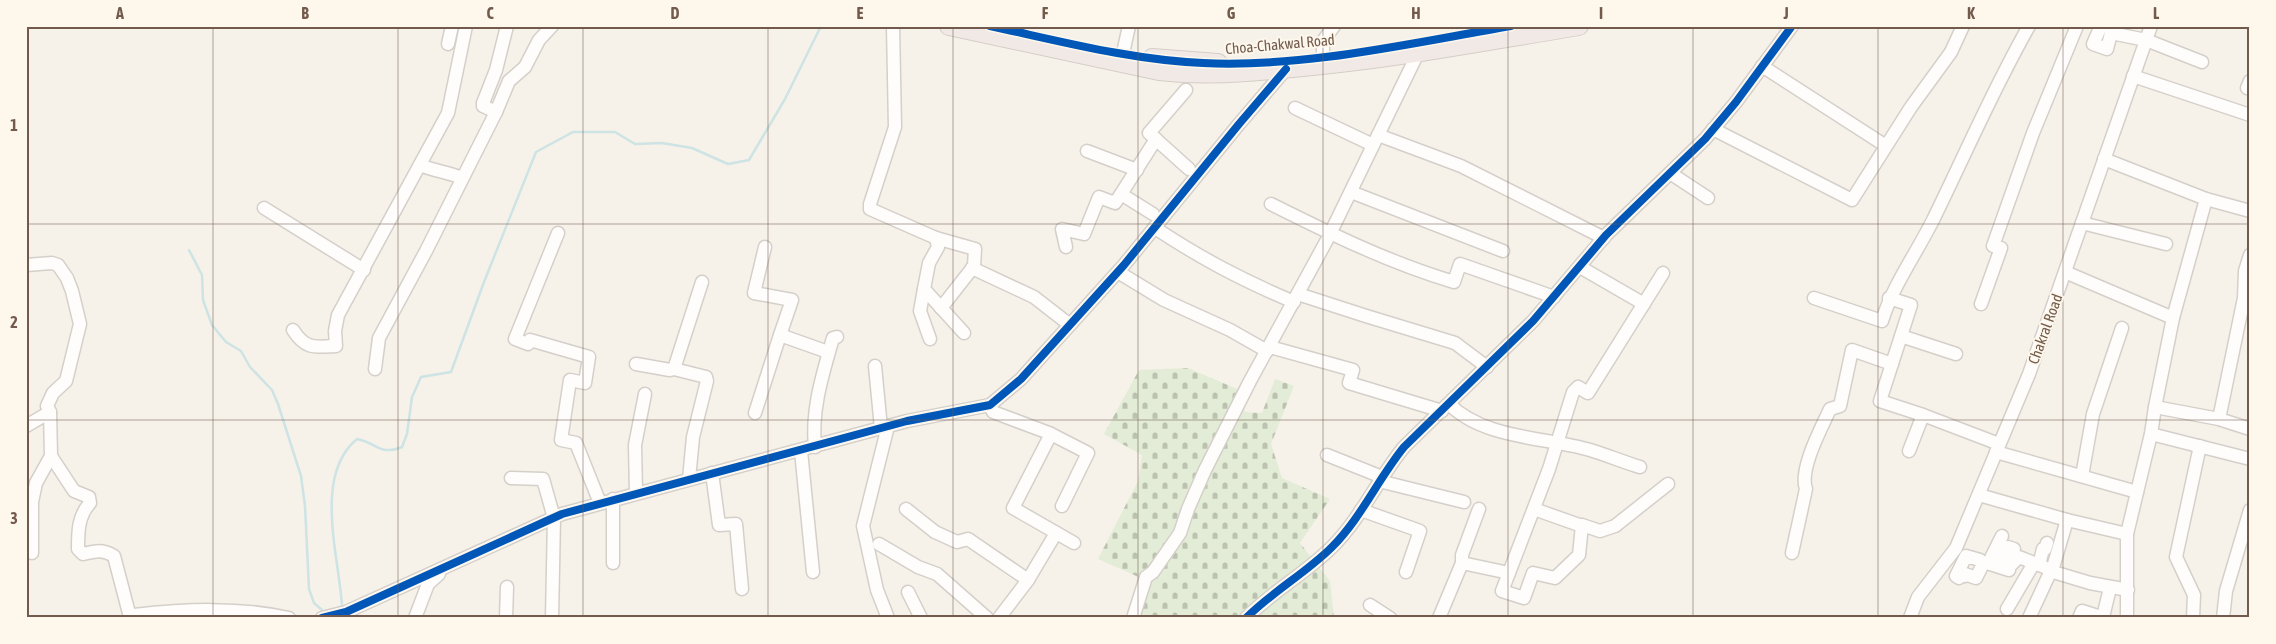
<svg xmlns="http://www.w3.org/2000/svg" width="2276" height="644" viewBox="0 0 2276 644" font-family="'Asap Condensed',sans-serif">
<defs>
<pattern id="cemetery-stones" width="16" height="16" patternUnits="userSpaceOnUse" patternTransform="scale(1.25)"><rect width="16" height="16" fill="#e3ecd6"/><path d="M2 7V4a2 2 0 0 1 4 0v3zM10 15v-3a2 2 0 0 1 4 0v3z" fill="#bcc2b0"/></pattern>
</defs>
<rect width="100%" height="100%" fill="#f6f2ea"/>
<polygon fill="url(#cemetery-stones)" points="1188,368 1237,389 1245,412 1262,413 1275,379 1294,386 1271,444 1282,478 1330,499 1300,543 1330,581 1334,618 1241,618 1239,616 1237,618 1133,618 1143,579 1098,559 1138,481 1142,455 1104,434 1139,370"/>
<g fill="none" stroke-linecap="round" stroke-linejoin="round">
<g stroke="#cde3e4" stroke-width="2.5">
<polyline points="189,250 202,275 203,300 212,325 226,342 241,351 250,367 272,390 278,404 301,476 305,506 309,589 314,603 322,610"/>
<path d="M342,606c-3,-50 -29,-131 15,-167 21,4 22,17 45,8l5,-13 5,-37 9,-20 30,-5 33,-90 52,-130 37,-20h42l20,12 27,-1 30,5 36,16 21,-4 36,-61 36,-73"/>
</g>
<defs>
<g id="minor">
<polyline points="893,26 895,127 870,204 870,209 936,238 975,249 974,266 941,308"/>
<polyline points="2101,26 2093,44 2107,49 2111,33 2146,40 2202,62"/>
<polyline points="448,44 452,26"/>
<polyline points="1123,53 1129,26"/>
<polyline points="1323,65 1323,41 1334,26"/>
<polyline points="1762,66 1886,146"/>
<polyline points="2133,76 2250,115"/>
<polyline points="2247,88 2250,81"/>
<polyline points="1186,90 1149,133 1189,169"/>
<polyline points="1295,108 1373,145"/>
<polyline points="496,112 483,106 483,103 496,70 507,26"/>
<polyline points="1713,129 1852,200 1911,107 1951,52 1963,26"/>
<polyline points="1378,135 1461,166 1604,238"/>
<polyline points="1087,151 1137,170"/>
<polyline points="2104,159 2206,199 2250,211"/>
<path d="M420,165c14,6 28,7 42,13"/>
<polyline points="1670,173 1708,198"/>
<polyline points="1351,192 1503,251"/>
<polyline points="1121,194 1156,139"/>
<path d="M1271,204c60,30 119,59 183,78l6,-18 94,33"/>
<polyline points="264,208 364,270"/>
<polyline points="2082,223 2166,244"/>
<path d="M1155,228c47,31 87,52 139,74"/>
<polyline points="558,233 515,339 528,344 530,340 589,357 585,383 570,380 561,440 576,443 600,503"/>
<polyline points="936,238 938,247 929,263 924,289 964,333"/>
<polyline points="765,247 754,293 792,300 780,335"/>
<polyline points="1066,247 1062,229 1084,234 1099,197 1115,203 1121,194 1153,214"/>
<polyline points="26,265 52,263 58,265 67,278 72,291 80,324 66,381 53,393 47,406 50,412 51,456 36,483 32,502 32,553"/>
<polyline points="1580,267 1644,304"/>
<polyline points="972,268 1034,297 1070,325"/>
<polyline points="1118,272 1164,300 1230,330 1267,351"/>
<polyline points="2065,272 2173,318"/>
<polyline points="1663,273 1588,393 1578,387 1573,392 1549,469 1502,591 1524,598 1533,573 1555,578 1579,555 1582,525 1600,531 1615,526 1668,484"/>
<polyline points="924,289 920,311 930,339"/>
<polyline points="1298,294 1366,316 1455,343 1487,367"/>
<path d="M1814,298l68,23c11,-36 34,-67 51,-101 32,-65 60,-131 96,-194"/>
<polyline points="1889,298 1911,305 1880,401 1923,415"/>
<polyline points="1981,304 2001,248 1993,246 2033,133 2077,26"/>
<path d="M293,330c13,20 22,17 43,16l-1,-15 3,-16 110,-202 18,-87"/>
<polyline points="1901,336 1956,354"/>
<polyline points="1270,347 1353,370 1349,383 1442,411"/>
<polyline points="636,364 670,370 674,369"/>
<polyline points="875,366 881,428"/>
<polyline points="375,369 379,338 426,251 496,112 509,81 525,67 539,40 552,26"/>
<path d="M1449,404c35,35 96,33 141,46 17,5 33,12 50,17"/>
<polyline points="990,405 993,412 1049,433 1088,453 1062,506"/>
<polyline points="2155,407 2219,419 2250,429"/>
<polyline points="755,413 780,335 828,352"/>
<polyline points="2219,419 2244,298 2245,271 2250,255"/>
<polyline points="26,426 50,412"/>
<polyline points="1051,434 1013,508 1074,543"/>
<polyline points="2151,434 2250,459"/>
<path d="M815,447c-4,-37 8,-74 18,-109l4,-1"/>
<polyline points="801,451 813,572"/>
<polyline points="1909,451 1923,415 1999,444"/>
<polyline points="1996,452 2137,492"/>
<polyline points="1327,455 1382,477"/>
<path d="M51,456l23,35 15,6 1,6c-12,13 -12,29 -12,46l5,5c12,-3 20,-5 31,2l16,61"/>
<polyline points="712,473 719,525 736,524 742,589"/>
<polyline points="2082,476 2093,414 2122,328"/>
<polyline points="511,478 543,479 554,518 552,618"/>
<polyline points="689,479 693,437 707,381 706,377 674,369 702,282"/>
<polyline points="1379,481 1464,502"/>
<polyline points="636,493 635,445 645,394"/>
<polyline points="1979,495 2067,520 2127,534"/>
<polyline points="906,509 935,532 957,542 968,539 1028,580"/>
<polyline points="1534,509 1582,526"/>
<polyline points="1361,510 1420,531 1406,572"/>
<polyline points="2002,536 1991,558 2007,563 2014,549 2008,547 2003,555"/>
<polyline points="879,544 918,567 937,574 987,618"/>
<path d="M1792,553l14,-64c-7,-20 15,-60 24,-80l10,-3 12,-56 40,14"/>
<polyline points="1980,560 1966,556 1956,576 1959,578 1960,575 1965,576 1965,574 1976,578 1984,562 2009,570 2009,567 2019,557 2044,567"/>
<polyline points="613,563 613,499"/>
<polyline points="1462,563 1462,555 1479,509"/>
<polyline points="2036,564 2040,561 2043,549 2045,549 2047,543"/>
<polyline points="2050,571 2090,583 2128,590"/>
<polyline points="908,592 921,618"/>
<polyline points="1370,605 1390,618"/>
<polyline points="2007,609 2034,563"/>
<polyline points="2103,617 2110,588"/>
<path d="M129,618l5,-3c52,-6 104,-8 155,3"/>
<polyline points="322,618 346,612 562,514 907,421 990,405 1021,379 1124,265 1239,124 1286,69"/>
<polyline points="415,618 428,584 439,574"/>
<polyline points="506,618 507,587"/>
<polyline points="888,618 877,590 863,526 888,426"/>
<polyline points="999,618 1028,580 1056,533"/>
<polyline points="1133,618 1146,577 1153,572 1180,533 1188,509 1205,470 1250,381 1328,238 1418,53"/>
<path d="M1246,618c27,-27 60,-45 86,-71 29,-29 46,-68 72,-100l129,-126 73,-86 99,-96 31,-37 56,-76"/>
<polyline points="1439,618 1462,563 1509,573"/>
<polyline points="1910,618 1918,597 1956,548 2029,374 2151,26"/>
<polyline points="2029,618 2054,564 2067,520"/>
<polyline points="2079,618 2082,611 2104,618"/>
<polyline points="2127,618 2127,534 2151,434 2155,407 2173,318 2206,199"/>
<polyline points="2193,618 2194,595 2176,557 2200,446"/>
<polyline points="2223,618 2226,591 2250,510"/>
</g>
<g id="highway">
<path d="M949,26l210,45c55,6 108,0 163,-6 86,-9 171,-25 257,-39"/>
<polyline points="1152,58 1218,63"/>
</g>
</defs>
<use href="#minor" stroke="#d5cfc9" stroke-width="15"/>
<use href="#highway" stroke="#d5cdc7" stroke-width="20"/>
<use href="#minor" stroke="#fefdfc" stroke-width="12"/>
<use href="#highway" stroke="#f0e9e5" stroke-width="18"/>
<defs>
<g id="cycleway">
<path d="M990,26c70,15 141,34 213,37 101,5 208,-20 308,-37"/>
<polyline points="322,618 346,612 562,514 907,421 990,405 1021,379 1124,265 1239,124 1286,69"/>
<path d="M1246,618c27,-27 60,-45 86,-71 29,-29 46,-68 72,-100l129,-126 73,-86 99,-96 31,-37 56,-76"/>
</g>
</defs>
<use href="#cycleway" stroke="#fdf7ec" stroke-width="11"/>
<use href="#cycleway" stroke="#0057b8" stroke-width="8"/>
</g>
<path fill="none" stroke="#725b4d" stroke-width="1" stroke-opacity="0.55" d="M213,26v592M398,26v592M583,26v592M768,26v592M953,26v592M1138,26v592M1323,26v592M1508,26v592M1693,26v592M1878,26v592M2063,26v592M26,224h2224M26,420h2224"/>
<g text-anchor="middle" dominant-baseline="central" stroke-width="4" stroke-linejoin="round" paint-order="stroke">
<g font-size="15" fill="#725b4d" stroke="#fdf7ec">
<text transform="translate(1280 44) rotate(-5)">Choa-Chakwal Road</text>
<text transform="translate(2045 329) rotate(-70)">Chakral Road</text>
</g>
</g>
<rect width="2276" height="644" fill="none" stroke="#fdf7ec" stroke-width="55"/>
<rect x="28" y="28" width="2220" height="588" fill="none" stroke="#725b4d" stroke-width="2"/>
<g font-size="16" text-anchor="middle" font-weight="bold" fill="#725b4d">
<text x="120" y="19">A</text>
<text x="305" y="19">B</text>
<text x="490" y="19">C</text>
<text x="675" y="19">D</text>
<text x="860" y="19">E</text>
<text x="1045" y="19">F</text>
<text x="1231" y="19">G</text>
<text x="1416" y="19">H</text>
<text x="1601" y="19">I</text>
<text x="1786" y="19">J</text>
<text x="1971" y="19">K</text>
<text x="2156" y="19">L</text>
<text x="14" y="131">1</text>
<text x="14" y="328">2</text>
<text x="14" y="524">3</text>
</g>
</svg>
